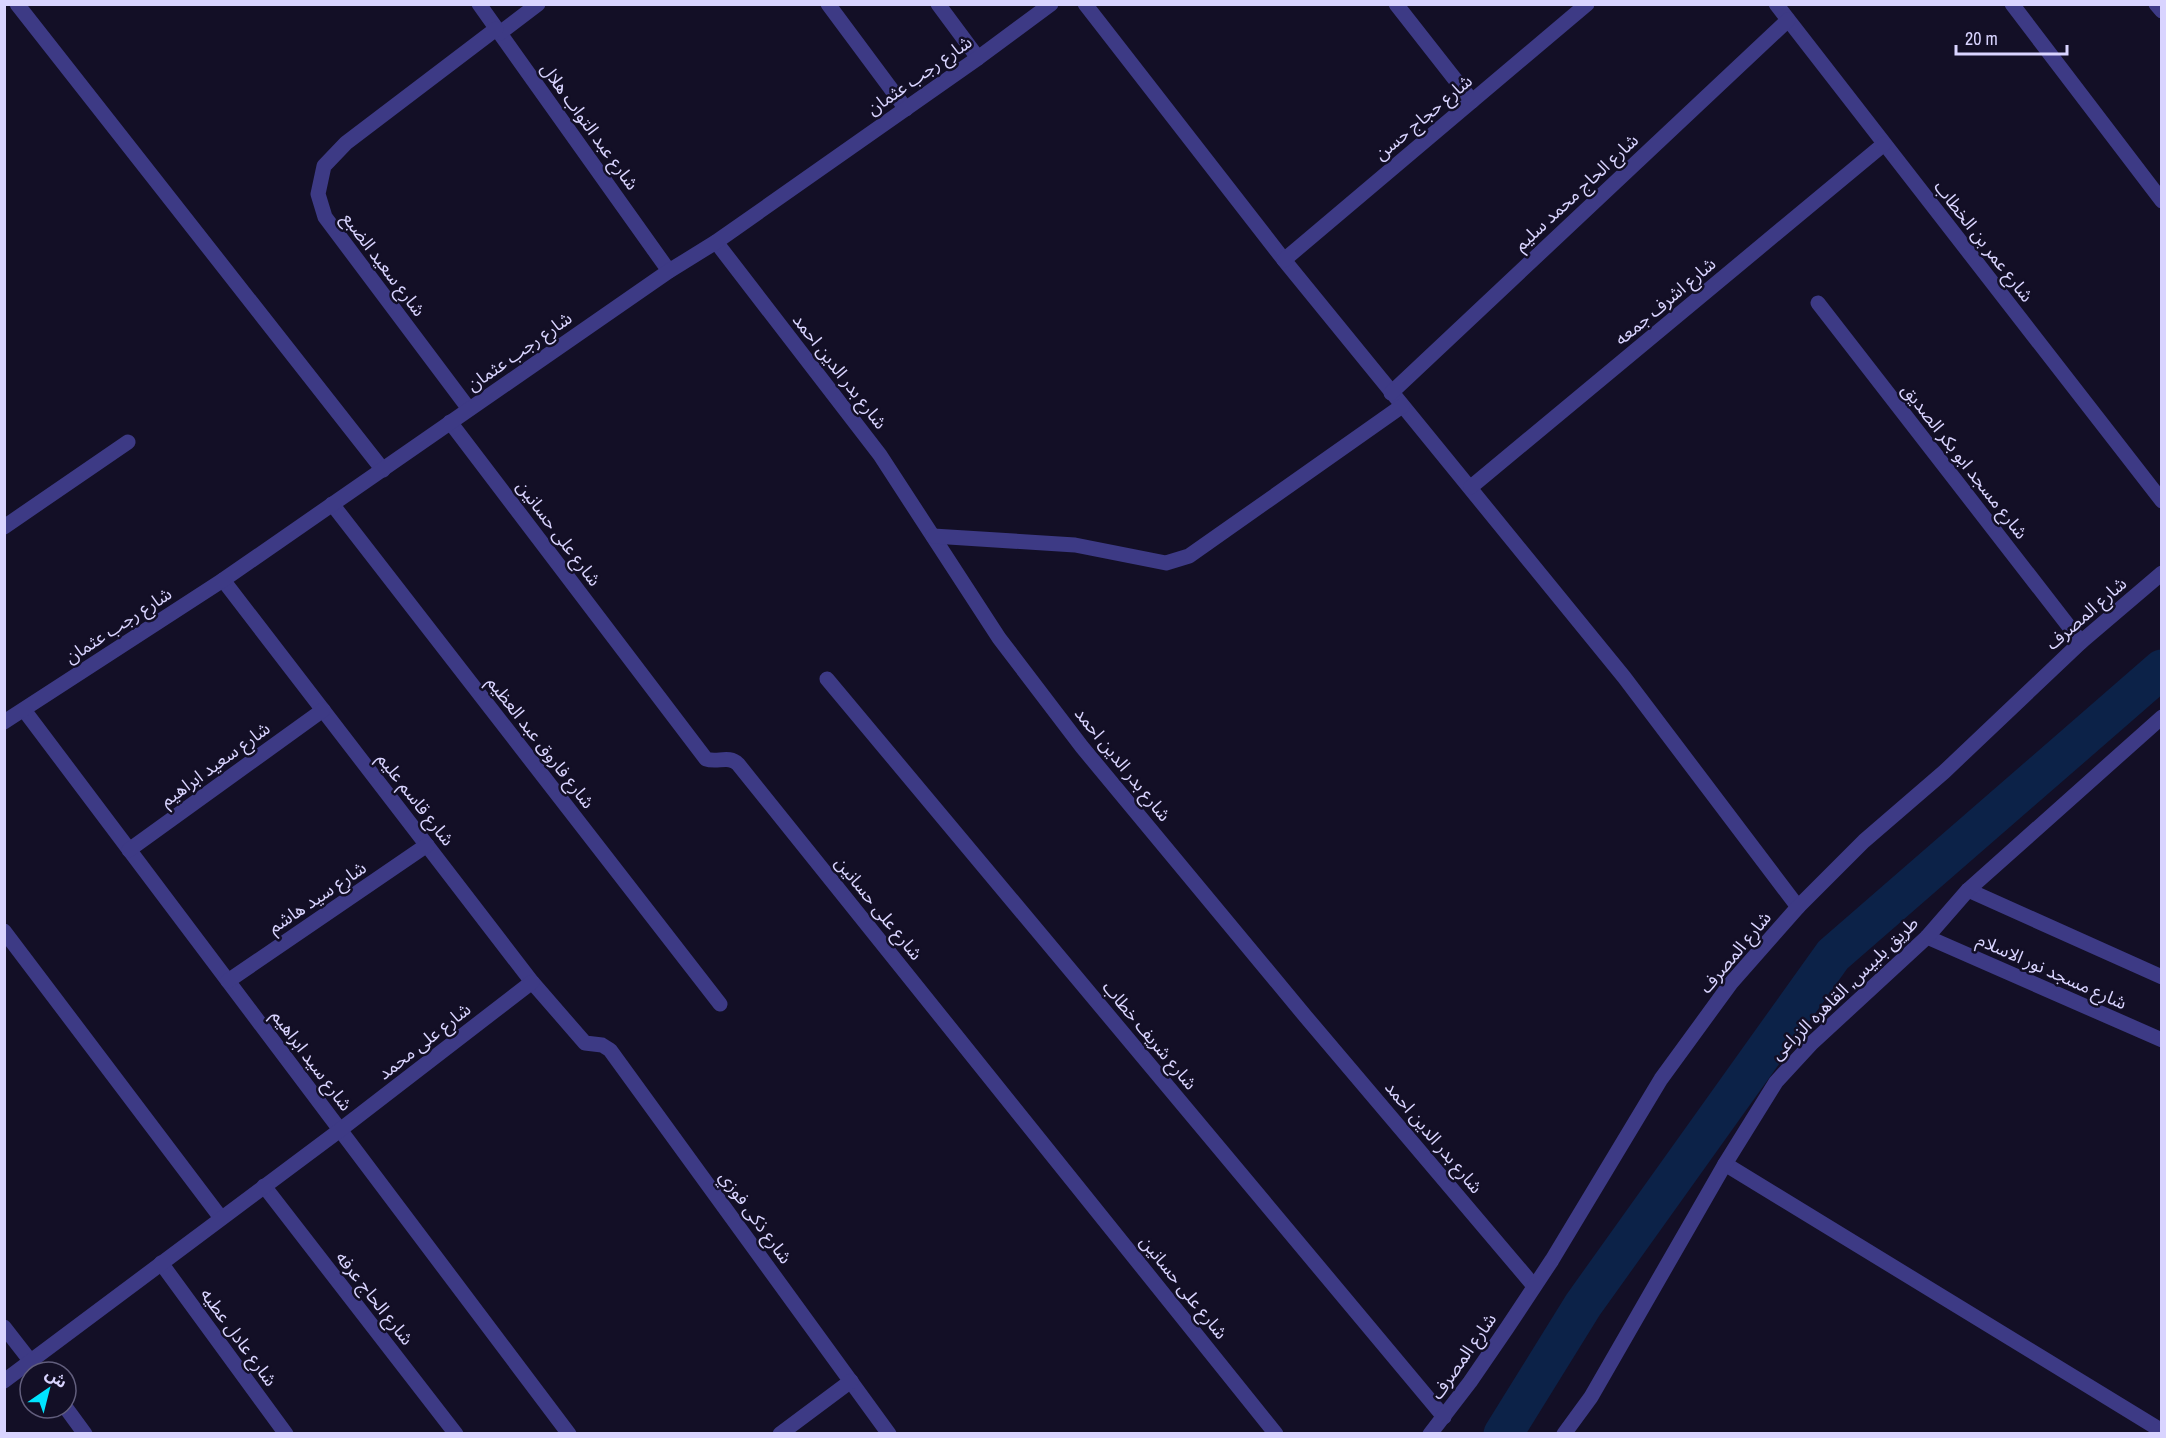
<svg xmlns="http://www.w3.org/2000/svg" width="2166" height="1438" viewBox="0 0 2166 1438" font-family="'Archivo Narrow','Noto Sans Arabic',sans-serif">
<rect width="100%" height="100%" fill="#130f26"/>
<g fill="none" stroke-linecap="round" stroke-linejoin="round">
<polyline stroke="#0c2248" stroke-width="39" points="1503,1434 1583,1305 1833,955 2162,669"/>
<g stroke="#3d3a85" stroke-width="15">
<polyline points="17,4 383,470"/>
<polyline points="479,4 669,271"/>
<polyline points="828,4 906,109"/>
<polyline points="938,4 978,58"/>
<polyline points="1085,4 1284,260 1624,677 1798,907"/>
<polyline points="1396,4 1472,101"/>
<polyline points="1776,4 2162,501"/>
<polyline points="2012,4 2162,201"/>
<polyline points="2156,4 2162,11"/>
<polyline points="500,33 538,4"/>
<polyline points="716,242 880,455 999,638 1082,747 1306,1017 1534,1286"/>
<polyline points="1284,260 1587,4"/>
<polyline points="1818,303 2081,642"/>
<polyline points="1391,393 1788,20"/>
<polyline points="469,409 325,217 318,194 324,166 346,143 496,29"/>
<path d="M450,422l256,337c11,4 23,-4 32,5l538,670"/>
<polyline points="1471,487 1884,144"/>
<polyline points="332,504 720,1004"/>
<polyline points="4,527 128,442"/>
<polyline points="933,536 1075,545 1166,563 1189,556 1402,406"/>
<polyline points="223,580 532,982 585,1043 602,1045 610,1050 889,1434"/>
<polyline points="827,679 1444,1417"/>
<polyline points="24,710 569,1434"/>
<polyline points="4,722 223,580 669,271 716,242 978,58 1051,4"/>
<polyline points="129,850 323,710"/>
<polyline points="1968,890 2162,977"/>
<polyline points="4,931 221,1218"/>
<polyline points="1927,937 2162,1040"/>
<polyline points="228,981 427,845"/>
<polyline points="1725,1164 2162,1431"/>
<polyline points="264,1186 456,1434"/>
<polyline points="161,1263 286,1434"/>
<polyline points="4,1327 39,1372"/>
<polyline points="4,1381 340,1130 532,982"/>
<polyline points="66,1408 85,1434"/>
<polyline points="780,1434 851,1381"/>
<polyline points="1430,1434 1470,1382 1507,1328 1552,1260 1661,1079 1731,983 1798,907 1864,841 1944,772 2081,642 2162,573"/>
<polyline points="1564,1434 1591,1397 1725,1164 1776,1082 1812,1043 1927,937 1968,890 2162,717"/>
</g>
</g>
<g text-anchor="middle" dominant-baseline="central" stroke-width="5" stroke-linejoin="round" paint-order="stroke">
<g font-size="18" fill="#d9d4ff" stroke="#130f26">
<text transform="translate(919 75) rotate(-35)">شارع رجب عثمان</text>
<text transform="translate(1423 117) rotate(-40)">شارع حجاج حسن</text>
<text transform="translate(590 126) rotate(54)">شارع عبد التواب هلال</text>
<text transform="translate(1576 192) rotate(-43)">شارع الحاج محمد سليم</text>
<text transform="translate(1984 241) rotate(52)">شارع عمر بن الخطاب</text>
<text transform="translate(384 264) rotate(53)">شارع سعيد الضبع</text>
<text transform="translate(1665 301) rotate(-40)">شارع اشرف جمعه</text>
<text transform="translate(519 351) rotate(-35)">شارع رجب عثمان</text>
<text transform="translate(840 371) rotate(52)">شارع بدر الدين احمد</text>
<text transform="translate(1965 461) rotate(52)">شارع مسجد ابو بكر الصديق</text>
<text transform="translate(559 533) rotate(53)">شارع على حسانين</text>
<text transform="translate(2086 613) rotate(-41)">شارع المصرف</text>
<text transform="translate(118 625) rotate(-33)">شارع رجب عثمان</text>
<text transform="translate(541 742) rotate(52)">شارع فاروق عبد العظيم</text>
<text transform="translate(215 764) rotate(-36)">شارع سعيد ابراهيم</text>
<text transform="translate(1123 764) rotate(51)">شارع بدر الدين احمد</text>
<text transform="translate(416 799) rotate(52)">شارع قاسم عليم</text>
<text transform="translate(317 897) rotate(-34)">شارع سيد هاشم</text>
<text transform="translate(879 908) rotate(51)">شارع على حسانين</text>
<text transform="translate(1735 952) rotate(-50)">شارع المصرف</text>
<text transform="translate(2052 971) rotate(24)">شارع مسجد نور الاسلام</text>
<text transform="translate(1844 988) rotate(-44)">طريق بلبيس, القاهره الزراعى</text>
<text transform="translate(1150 1035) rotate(50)">شارع شريف خطاب</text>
<text transform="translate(424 1041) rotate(-38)">شارع على محمد</text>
<text transform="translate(312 1060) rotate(53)">شارع سيد ابراهيم</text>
<text transform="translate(1434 1137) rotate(50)">شارع بدر الدين احمد</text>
<text transform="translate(756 1217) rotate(54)">شارع ذكى فوزي</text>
<text transform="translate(1184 1287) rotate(51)">شارع على حسانين</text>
<text transform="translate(375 1298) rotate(52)">شارع الحاج عرفه</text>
<text transform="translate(239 1337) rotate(54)">شارع عادل عطيه</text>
<text transform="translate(1463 1356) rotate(-55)">شارع المصرف</text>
</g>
</g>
<rect width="2166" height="1438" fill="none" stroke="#d9d4ff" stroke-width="12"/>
<g transform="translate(48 1390) rotate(35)"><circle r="28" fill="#130f26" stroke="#625e7d" stroke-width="1.5"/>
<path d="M0-4.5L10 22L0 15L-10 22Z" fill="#00e5ff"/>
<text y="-9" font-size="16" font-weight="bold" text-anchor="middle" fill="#d9d4ff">ش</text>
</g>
<path d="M1956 45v9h111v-9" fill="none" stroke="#d9d4ff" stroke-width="3"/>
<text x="1965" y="45" font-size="18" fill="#d9d4ff" stroke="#130f26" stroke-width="4.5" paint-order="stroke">20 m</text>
</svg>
